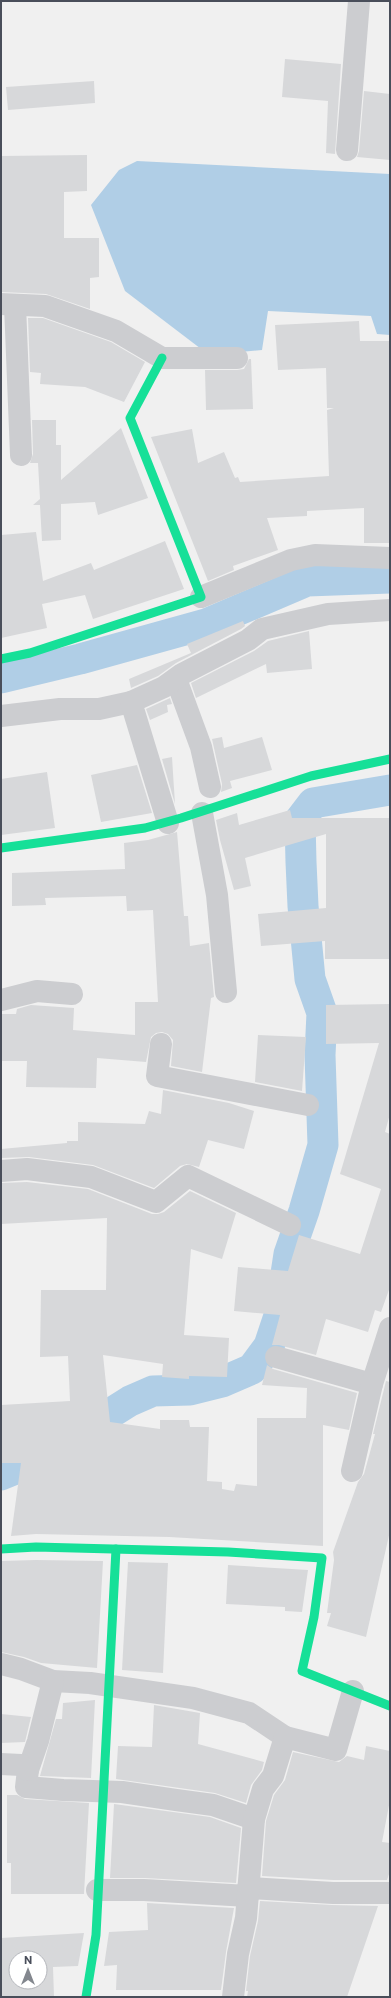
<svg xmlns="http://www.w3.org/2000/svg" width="391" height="1998" viewBox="0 0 391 1998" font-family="Commissioner,sans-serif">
<rect width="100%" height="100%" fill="#f0f0f0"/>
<polygon fill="#b0cee6" points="137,161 390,174 390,335 377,334 371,316 268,311 262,350 209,355 125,291 91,205 119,170"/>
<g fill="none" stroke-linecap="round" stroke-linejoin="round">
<g stroke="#b0cee6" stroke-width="31">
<polyline points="1,678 80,659 206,624 307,581 390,578"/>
<polyline points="1,1475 33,1462 82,1436 103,1418 130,1401 153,1391 190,1390 222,1382 252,1369 269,1346 280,1313 289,1254 304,1211 323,1145 320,1055 322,1013 310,979 303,906 301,862 300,820 313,803 390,790"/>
</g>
</g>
<g fill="#d7d8da" fill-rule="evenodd">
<polygon points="285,59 341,64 335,154 326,153 328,101 282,97"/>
<polygon points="94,81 95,103 8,110 6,87"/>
<polygon points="364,91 390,94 390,160 357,157 359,151"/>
<polygon points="87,155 87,191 64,192 64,238 99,238 99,277 90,278 90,309 46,294 1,292 1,156"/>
<polygon points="28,318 43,318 111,342 145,362 124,402 85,387 40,384 41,373 30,372"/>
<polygon points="359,321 360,341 390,341 390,543 364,543 364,508 307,511 307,516 267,518 278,550 233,566 234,570 208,581 151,437 192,429 198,463 224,452 235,478 238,477 240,482 329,476 327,410 334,408 327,408 326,368 278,370 275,325"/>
<polygon points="249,359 251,359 253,409 206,410 205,370 237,370 244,369"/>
<polygon points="32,420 56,420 56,445 61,445 61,480 121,428 148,498 98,515 95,502 61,504 61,540 42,541 40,505 33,505 40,499 38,463 30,463 33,454"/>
<polygon points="36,532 43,581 91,563 94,570 165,541 184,589 93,619 85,595 42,604 47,628 1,638 1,535"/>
<polygon points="243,621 245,626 241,629 176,663 158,676 131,688 129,679 191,653 187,644"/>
<polygon points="309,631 312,669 267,673 266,664 196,698 191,683 254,651 268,641"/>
<polygon points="170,698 172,704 167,705 168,712 150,720 146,709"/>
<polygon points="222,737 224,748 262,737 272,770 230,781 232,788 221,792 222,784 212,739"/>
<polygon points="172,757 175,804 162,759"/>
<polygon points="137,765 152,813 101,822 91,775"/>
<polygon points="47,772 55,828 1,835 1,779"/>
<polygon points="290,810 292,818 390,818 390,959 325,959 325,941 261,946 258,914 326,908 326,834 245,858 251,886 234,890 220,840 216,820 237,813 239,825"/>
<polygon points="177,832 184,916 188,916 190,946 209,943 214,997 211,998 202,1072 171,1066 173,1040 168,1034 162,1032 156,1033 151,1037 146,1062 97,1058 96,1088 26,1087 27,1061 1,1061 1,1014 16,1014 17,1009 31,1005 74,1008 73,1030 135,1035 135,1002 158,1002 153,910 127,911 126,896 45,898 46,905 12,906 12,873 125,869 124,843 148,840"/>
<polygon points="390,1004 390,1114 385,1132 390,1134 390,1287 381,1312 375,1310 368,1332 326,1319 316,1355 279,1345 272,1345 280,1315 234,1311 238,1267 288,1271 299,1235 360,1254 381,1189 340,1174 379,1043 326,1044 326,1005"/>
<polygon points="258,1035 306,1037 302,1091 255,1082"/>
<polygon points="163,1090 229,1103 254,1111 244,1149 208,1140 199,1167 187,1164 180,1166 154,1188 93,1165 29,1157 1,1158 1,1149 67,1143 67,1141 78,1141 78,1122 145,1124 149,1111 161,1114"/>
<polygon points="27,1182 88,1189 152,1214 158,1214 164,1212 190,1191 236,1213 222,1259 191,1249 184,1335 229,1338 227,1377 189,1376 189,1379 162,1377 163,1364 103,1355 110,1422 160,1429 160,1420 189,1420 190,1427 209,1427 207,1481 222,1482 222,1489 234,1491 236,1484 257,1486 257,1418 306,1418 307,1388 262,1385 267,1365 273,1369 357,1393 349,1430 323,1425 323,1546 169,1537 36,1534 11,1536 21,1463 1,1463 1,1405 70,1401 68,1356 40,1357 41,1290 106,1290 107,1218 1,1224 1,1183"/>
<polygon points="386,1381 390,1382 390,1531 366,1637 327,1626 331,1613 327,1613 334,1560 333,1552 358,1482 364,1474 375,1434 373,1434"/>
<polygon points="36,1560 103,1561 97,1668 41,1663 24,1657 1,1652 1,1561"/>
<polygon points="128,1562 168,1563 163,1673 122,1670"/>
<polygon points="228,1565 308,1570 302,1612 285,1611 285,1607 226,1604"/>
<polygon points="95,1700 91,1778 40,1776 56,1719 62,1719 63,1703"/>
<polygon points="154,1705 200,1713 198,1744 264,1762 262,1770 251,1785 246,1803 215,1793 116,1779 118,1746 152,1747"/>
<polygon points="1,1714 31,1717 25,1742 1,1743"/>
<polygon points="366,1746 390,1751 390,1800 382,1842 390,1843 390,1871 387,1880 333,1880 262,1876 266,1821 274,1795 285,1780 293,1752 339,1762 347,1756 364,1760"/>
<polygon points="7,1795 17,1795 25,1799 89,1803 84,1894 11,1894 11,1863 7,1863"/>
<polygon points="114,1804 210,1817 241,1828 236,1883 145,1878 110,1878"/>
<polygon points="260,1901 332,1905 378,1906 347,1997 247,1997 248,1991 246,1991 250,1956 258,1921"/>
<polygon points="147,1903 234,1908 226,1952 221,1990 116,1990 117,1965 104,1966 109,1932 148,1930"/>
<path d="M84,1933l-6,33 -25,1 1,30h-53v-59zM16,1958h24v24h-24z"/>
</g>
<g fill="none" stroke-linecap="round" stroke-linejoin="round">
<g stroke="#cccdd0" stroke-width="22">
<polyline points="347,150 359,1"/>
<polyline points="1,304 45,306 116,331 162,358 237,358"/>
<polyline points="15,305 21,455"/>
<polyline points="201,597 291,560 315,555 390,558"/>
<polyline points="176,679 201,747 210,787"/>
<polyline points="1,716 60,709 99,709 131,702"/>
<polyline points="202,813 217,895 226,992"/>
<polyline points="168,823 131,702 164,687 182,674 248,640 262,629 328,614 390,610"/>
<polyline points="1,1000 37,991 72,994"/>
<polyline points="161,1044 157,1076 308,1105"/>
<polyline points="1,1171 27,1169 91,1177 156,1202 188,1176 290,1225"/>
<polyline points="276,1357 372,1384"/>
<polyline points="352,1471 372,1384 390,1328"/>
<polyline points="1,1664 21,1669 53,1681 90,1683 193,1698 249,1713 285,1737"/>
<polyline points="53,1681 38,1741 28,1770 26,1787 63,1790 122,1792 176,1800 213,1805 254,1819"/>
<polyline points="1,1764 21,1765 28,1770"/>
<polyline points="248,1888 333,1893 390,1893"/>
<polyline points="97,1890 144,1890 248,1896"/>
<polyline points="233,1997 238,1954 246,1918 254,1819 263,1789 273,1776 285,1737 336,1750 353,1691"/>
</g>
<g stroke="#16e098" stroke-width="9">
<polyline points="1,659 30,653 201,597 130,418 162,358"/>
<polyline points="1,848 145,828 181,818 311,776 390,759"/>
<polyline points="1,1549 36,1547 228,1552 322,1558 314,1617 302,1671 390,1706"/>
<polyline points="86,1997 96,1935 116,1549"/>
</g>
</g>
<rect width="391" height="1998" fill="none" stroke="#494e5a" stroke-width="4"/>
<g transform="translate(28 1970)"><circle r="19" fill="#ffffff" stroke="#b6b8bd"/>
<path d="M0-3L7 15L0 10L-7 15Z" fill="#83878e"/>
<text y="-6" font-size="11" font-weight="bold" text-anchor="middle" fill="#494e5a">N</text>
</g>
</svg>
